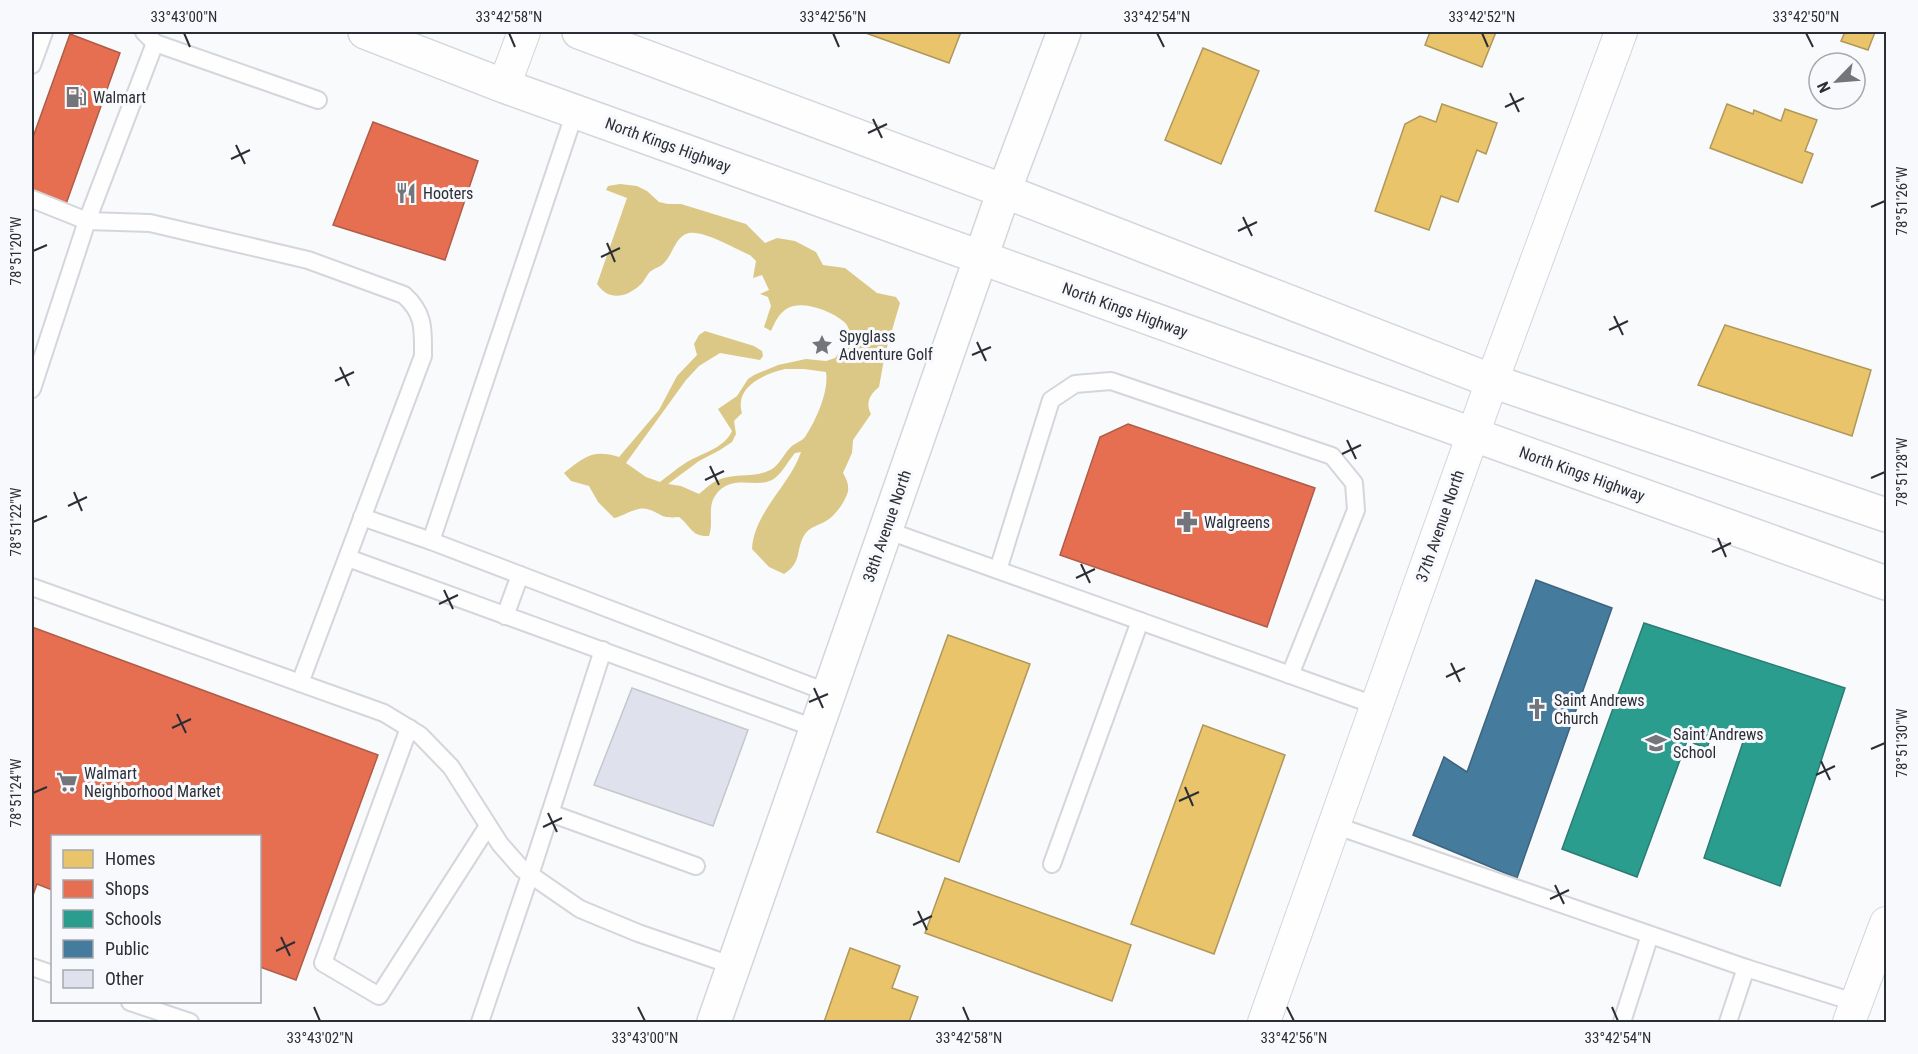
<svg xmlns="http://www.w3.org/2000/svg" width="1918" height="1054" viewBox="0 0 1918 1054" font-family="'Roboto Condensed',sans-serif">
<rect width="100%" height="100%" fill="#f9fafc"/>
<path fill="#dbc886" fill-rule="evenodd" d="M620,184l17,2 10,5 12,11 9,2h13l65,20 19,19 12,-5 18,3 21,11 7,13 22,3 32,25 19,4 4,6 -15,51 -6,33c-9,7 -14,16 -8,27l-18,26 -1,13 -9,20c3,5 6,11 5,18 -2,10 -13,25 -22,30 -7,4 -16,6 -21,13 -10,15 -2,28 -21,40l-15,-7 -17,-18c2,-37 38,-64 49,-97l-6,1c-7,8 -12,19 -20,25 -17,13 -44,-7 -60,18 -8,12 -1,26 -6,40 -18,1 -18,-10 -30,-19 -20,2 -17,-4 -32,-8 -10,-3 -23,7 -33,9l-16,-16 -9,-16 -18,-5 -7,-8c20,-16 29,-24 55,-16l40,-47 18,-34 20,-21 -3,-11 5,-9 6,-4 49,15 8,5 1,5 -3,4 -40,-7 -21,13 -13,14 -60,83 20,14 14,5c8,-6 16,-13 24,-18 16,-11 39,-14 48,-33l-14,-22 19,-13 11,-17 6,-4 24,-10 28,-6 20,2 9,-3 16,-21c-1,-6 -3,-12 -8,-16 -12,-10 -40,-21 -55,-13 -9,5 -13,14 -17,23l-7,-4 7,-21 -3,-9 -8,-3 9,-4 -7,-15 -9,3 3,-17 -6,-6c-14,-6 -47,-25 -61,-22 -14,3 -16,22 -26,31 -3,3 -8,4 -12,7 -5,4 -6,10 -11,14 -14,13 -32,16 -43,-1l30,-86 -21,-8 2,-4zM785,369h19l22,3c3,20 -10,48 -21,65 -4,5 -11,6 -15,11 -8,8 -11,19 -22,23 -16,7 -34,2 -50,9 -7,3 -13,9 -19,14l-18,-8 -13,-2 31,-23 21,-11 12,-8 4,-8 -2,-13 8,-8c-8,-26 22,-39 43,-44z"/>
<g fill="#e9c46a" stroke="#b0975a" stroke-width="1.5">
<polygon points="863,32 961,32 949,63"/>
<polygon points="1430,32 1496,32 1482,67 1425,45"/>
<polygon points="1845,32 1875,32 1868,50 1841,41"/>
<polygon points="1203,48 1259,71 1221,164 1165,140"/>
<polygon points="1442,104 1497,123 1486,154 1477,150 1458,202 1441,196 1429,230 1375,211 1405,124 1420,116 1436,122"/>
<polygon points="1727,104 1753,114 1754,110 1781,121 1785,109 1817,120 1805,151 1813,154 1802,183 1710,148"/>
<polygon points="1725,325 1871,370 1852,436 1698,385"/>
<polygon points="948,635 1030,664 959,862 877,832"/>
<polygon points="1203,725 1285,755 1214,954 1131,924"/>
<polygon points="945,878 1131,945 1112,1001 925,933"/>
<polygon points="850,948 900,966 892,988 918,997 909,1022 824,1022"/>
</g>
<g fill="#e76f51" stroke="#af5c49" stroke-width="1.5">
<polygon points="70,34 120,53 66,204 32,191 32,140"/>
<polygon points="373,122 478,161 445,260 333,225"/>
<polygon points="1128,424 1315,488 1267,627 1060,555 1100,437"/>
<polygon points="32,627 378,755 296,980 260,967 260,836 52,836 52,890 37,884 32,898"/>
</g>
<polygon fill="#2a9d8f" stroke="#2b7c74" stroke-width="1.5" points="1644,623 1845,688 1780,886 1704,858 1744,739 1714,728 1707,748 1687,741 1637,877 1562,849"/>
<polygon fill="#457b9d" stroke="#3e647e" stroke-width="1.5" points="1536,580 1612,608 1517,878 1413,835 1444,757 1467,772"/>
<polygon fill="#dfe2ec" stroke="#c6c7cc" stroke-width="1.5" points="632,688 748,730 713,826 594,785"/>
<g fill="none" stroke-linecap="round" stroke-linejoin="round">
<defs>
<g id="service">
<polyline points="144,32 155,43 318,100"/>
<polyline points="32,65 44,32"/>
<path d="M32,199l55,22 63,2 158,37 96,35c21,19 19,35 19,61l-123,327"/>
<polyline points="32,389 87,221 155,43"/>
<polyline points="362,517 431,541 829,693"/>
<polyline points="886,530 1377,706"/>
<polyline points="431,541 575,112"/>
<polyline points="348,558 817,729"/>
<polyline points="998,570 1051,400 1075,384 1111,381 1332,456 1354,483 1356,510 1290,675"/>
<polyline points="32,587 384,713 420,735 451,767 500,844 522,869 580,909 638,933 734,966"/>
<polyline points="505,616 520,575"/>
<polyline points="409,728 323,963 379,996 488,826"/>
<polyline points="550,813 696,866"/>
<polyline points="1334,825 1746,968 1728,1022"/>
<polyline points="1052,864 1140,621"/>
<polyline points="32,967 52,974"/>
<polyline points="1746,968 1857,1003"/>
<polyline points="130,1002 190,1022"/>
<polyline points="480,1022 530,875 603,650"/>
<polyline points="1622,1022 1650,935"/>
</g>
<g id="minor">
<polyline points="504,86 524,32"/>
<polyline points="1264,1022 1492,381 1621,32"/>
<polyline points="1849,1022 1886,923"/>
</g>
<polyline id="secondary" points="714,1022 1004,191 1064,32"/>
<g id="primary">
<polyline points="365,32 504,86 1886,583"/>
<polyline points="579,32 1004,191 1492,381 1886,515"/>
</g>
</defs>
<use href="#service" stroke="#d4d6db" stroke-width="20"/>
<use href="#minor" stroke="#d4d6db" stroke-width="34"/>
<use href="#secondary" stroke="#d4d6db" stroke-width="36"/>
<use href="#primary" stroke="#d4d6db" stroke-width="36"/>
<use href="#service" stroke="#fefeff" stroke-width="16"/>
<use href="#minor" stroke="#fefeff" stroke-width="32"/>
<use href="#secondary" stroke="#fefeff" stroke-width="33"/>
<use href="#primary" stroke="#fefeff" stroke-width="33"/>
</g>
<path fill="none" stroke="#2c2e36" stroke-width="2" d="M184,33l6,14M509,33l6,14M833,33l6,14M1157,33l7,14M1482,33l6,14M1806,33l7,14M1510,93l9,19M1505,107l19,-9M873,119l9,19M868,133l19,-9M236,145l9,19M231,159l19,-9M1871,207l14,-6M1243,217l9,19M1238,231l19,-9M607,243l8,19M33,251l14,-6M601,257l19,-9M1614,316l9,19M1609,330l19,-9M977,342l9,19M972,355l19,-8M340,367l9,19M335,381l19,-9M1347,440l9,19M1342,454l19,-9M710,466l9,19M1871,478l14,-6M705,480l19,-9M74,492l8,19M68,506l19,-9M33,522l14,-6M1718,538l8,19M1712,552l19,-9M1081,564l9,19M1076,578l19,-9M444,590l9,19M439,604l19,-9M1451,663l9,19M1446,677l19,-9M814,688l9,20M809,702l19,-8M177,714l9,19M172,728l19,-9M1871,749l14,-6M1821,761l9,19M1816,775l19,-9M1185,787l8,19M33,793l14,-6M1179,801l20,-9M548,813l9,19M543,827l19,-9M1555,885l9,19M1550,899l19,-9M918,911l9,19M913,925l19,-9M281,937l9,19M276,951l19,-9M314,1007l6,14M638,1007l7,14M963,1007l6,14M1287,1007l7,14M1612,1007l6,14"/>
<defs>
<symbol id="fuel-bare" viewBox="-9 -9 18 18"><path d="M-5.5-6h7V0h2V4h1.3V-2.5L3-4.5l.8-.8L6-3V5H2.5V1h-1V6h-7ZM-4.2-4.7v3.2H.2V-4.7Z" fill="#74757b" stroke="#f8f9fd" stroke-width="2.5" paint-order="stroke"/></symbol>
<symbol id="restaurant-bare" viewBox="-9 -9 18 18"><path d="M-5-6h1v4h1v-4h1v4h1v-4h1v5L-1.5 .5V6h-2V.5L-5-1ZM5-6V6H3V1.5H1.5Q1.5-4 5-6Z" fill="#74757b" stroke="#f8f9fd" stroke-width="2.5" paint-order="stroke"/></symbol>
<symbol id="sight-bare" viewBox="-9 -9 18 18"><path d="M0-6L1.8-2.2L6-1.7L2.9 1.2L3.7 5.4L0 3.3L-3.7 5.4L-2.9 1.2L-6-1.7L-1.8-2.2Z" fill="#74757b" stroke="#f8f9fd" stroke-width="2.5" paint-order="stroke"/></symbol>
<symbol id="pharmacy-bare" viewBox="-9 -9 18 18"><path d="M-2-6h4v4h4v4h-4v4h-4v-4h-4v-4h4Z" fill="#74757b" stroke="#f8f9fd" stroke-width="2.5" paint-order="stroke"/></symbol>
<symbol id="church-bare" viewBox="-9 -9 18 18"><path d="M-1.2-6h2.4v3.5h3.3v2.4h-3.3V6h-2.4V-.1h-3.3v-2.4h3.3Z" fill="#74757b" stroke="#f8f9fd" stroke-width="2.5" paint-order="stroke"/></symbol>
<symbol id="school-bare" viewBox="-9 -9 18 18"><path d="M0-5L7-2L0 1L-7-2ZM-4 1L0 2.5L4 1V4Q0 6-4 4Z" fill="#74757b" stroke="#f8f9fd" stroke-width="2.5" paint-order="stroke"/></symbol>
<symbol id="supermarket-bare" viewBox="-9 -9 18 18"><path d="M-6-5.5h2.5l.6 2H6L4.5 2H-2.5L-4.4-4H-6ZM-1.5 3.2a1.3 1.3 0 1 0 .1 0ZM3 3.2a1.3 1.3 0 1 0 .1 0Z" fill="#74757b" stroke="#f8f9fd" stroke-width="2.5" paint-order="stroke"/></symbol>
</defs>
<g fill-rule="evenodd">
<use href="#fuel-bare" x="61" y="82" width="30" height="30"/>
<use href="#restaurant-bare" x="391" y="178" width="30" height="30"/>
<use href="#sight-bare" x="807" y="330" width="30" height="30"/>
<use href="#pharmacy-bare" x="1172" y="507" width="30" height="30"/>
<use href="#church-bare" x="1522" y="694" width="30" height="30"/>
<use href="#school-bare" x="1641" y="728" width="30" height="30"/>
<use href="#supermarket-bare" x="52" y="767" width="30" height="30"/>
</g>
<g text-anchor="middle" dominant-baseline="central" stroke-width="6" stroke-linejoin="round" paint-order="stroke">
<g font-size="16" fill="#2c2e36" stroke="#f8f9fd" text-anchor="start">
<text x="93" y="97">Walmart</text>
<text x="423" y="193">Hooters</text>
<text x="839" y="336">Spyglass<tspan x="839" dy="18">Adventure Golf</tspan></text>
<text x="1204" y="522">Walgreens</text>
<text x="1554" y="700">Saint Andrews<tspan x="1554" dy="18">Church</tspan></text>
<text x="1673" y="734">Saint Andrews<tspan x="1673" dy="18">School</tspan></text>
<text x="84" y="773">Walmart<tspan x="84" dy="18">Neighborhood Market</tspan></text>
</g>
<g font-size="16" fill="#2c2e36" stroke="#f8f9fd">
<text transform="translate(668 145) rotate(20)">North Kings Highway</text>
<text transform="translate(1125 310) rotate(20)">North Kings Highway</text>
<text transform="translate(1582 474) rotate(20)">North Kings Highway</text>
<text transform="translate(887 526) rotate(-71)">38th Avenue North</text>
<text transform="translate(1440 526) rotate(-71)">37th Avenue North</text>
</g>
</g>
<rect width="1918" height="1054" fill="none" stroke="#f8f9fd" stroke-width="66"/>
<rect x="51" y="835" width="210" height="168" fill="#f8f9fd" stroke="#a6a8ad" stroke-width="1.5"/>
<rect x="63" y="850" width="30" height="18" fill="#e9c46a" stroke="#a6a8ad" stroke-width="1.5"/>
<text x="105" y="865" font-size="18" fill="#2c2e36">Homes</text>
<rect x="63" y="880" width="30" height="18" fill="#e76f51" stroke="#a6a8ad" stroke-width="1.5"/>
<text x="105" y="895" font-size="18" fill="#2c2e36">Shops</text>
<rect x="63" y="910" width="30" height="18" fill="#2a9d8f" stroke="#a6a8ad" stroke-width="1.5"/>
<text x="105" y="925" font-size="18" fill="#2c2e36">Schools</text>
<rect x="63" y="940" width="30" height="18" fill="#457b9d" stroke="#a6a8ad" stroke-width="1.5"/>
<text x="105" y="955" font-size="18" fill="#2c2e36">Public</text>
<rect x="63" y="970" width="30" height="18" fill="#dfe2ec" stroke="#a6a8ad" stroke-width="1.5"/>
<text x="105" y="985" font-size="18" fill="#2c2e36">Other</text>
<g transform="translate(1837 81) rotate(245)"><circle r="28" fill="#f8f9fd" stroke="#a6a8ad" stroke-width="1.5"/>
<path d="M0-4.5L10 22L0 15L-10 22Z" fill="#74757b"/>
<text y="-9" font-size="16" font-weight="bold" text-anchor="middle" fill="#2c2e36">N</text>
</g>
<rect x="33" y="33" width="1852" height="988" fill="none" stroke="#2c2e36" stroke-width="2"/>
<g font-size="15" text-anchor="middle" fill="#2c2e36">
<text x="184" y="22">33°43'00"N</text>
<text x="509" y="22">33°42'58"N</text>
<text x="833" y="22">33°42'56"N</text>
<text x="1157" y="22">33°42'54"N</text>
<text x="1482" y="22">33°42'52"N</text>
<text x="1806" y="22">33°42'50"N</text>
<text transform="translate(1902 201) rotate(-90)" y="5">78°51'26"W</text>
<text transform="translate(16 251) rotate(-90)" y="5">78°51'20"W</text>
<text transform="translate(1902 472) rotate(-90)" y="5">78°51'28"W</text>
<text transform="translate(16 522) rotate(-90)" y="5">78°51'22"W</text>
<text transform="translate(1902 743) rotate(-90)" y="5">78°51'30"W</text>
<text transform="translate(16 793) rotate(-90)" y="5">78°51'24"W</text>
<text x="320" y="1043">33°43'02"N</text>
<text x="645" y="1043">33°43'00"N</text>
<text x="969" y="1043">33°42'58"N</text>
<text x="1294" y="1043">33°42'56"N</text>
<text x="1618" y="1043">33°42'54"N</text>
</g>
</svg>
